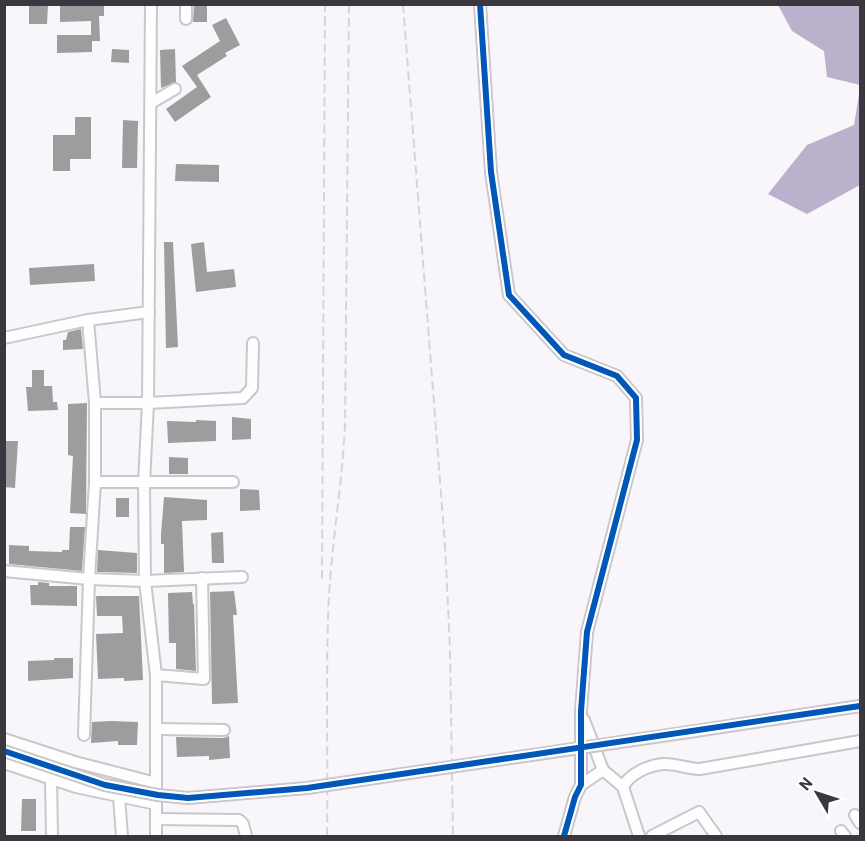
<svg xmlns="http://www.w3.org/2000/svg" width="865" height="841" viewBox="0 0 865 841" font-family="Barlow,sans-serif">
<rect width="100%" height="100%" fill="#f8f6fb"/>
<g fill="#bbb1cc">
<polygon points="778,5 860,5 860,85 827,77 824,51 792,31"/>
<polygon points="860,88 860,185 807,214 768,194 807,145 854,125"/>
</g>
<g fill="#9f9c9d">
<polygon points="29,4 48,5 47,24 29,24"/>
<polygon points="104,4 104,16 99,16 100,41 92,41 92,52 57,53 57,35 91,35 91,21 60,22 60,5"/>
<polygon points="194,4 207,4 207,22 193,22"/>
<polygon points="226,18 240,45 225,53 227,56 197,75 211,97 175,122 166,109 197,87 182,66 220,41 212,25"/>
<polygon points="112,49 129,50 129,63 111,62"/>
<polygon points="175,49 176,82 161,88 160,50"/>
<polygon points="75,117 91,117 91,159 70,159 70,171 53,171 53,135 75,135"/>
<polygon points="123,120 138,121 137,168 122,168"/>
<polygon points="176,164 219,165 219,182 175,181"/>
<polygon points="164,242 173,242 178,347 166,348"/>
<polygon points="204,242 207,272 234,269 236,287 196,292 191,244"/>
<polygon points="94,264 95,281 30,285 29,268"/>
<polygon points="81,329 83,349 63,350 63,340 66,340 68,332"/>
<polygon points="32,370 44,370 44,386 52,386 53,402 57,402 58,410 28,411 26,387 32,387"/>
<polygon points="87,403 86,514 70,513 73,456 68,455 68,404"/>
<polygon points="232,417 251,419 251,439 232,440"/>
<polygon points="196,420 216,421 216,441 168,443 167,421 196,422"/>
<polygon points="4,441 18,441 15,488 4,487"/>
<polygon points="169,457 188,458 188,474 169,474"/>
<polygon points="240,489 259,490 260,510 240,511"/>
<polygon points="164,497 207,500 207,520 182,521 184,572 164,573 164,544 161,544 161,534"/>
<rect x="116" y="498" width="13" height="19"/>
<polygon points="70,527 85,527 82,571 9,564 9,545 29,546 29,551 62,552 62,550 69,550"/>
<polygon points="223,532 224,563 212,563 211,533"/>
<polygon points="98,550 137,553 137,573 97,572"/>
<polygon points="38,582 49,583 49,586 77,586 77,606 31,605 30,585 38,585"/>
<polygon points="234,591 237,615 233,615 238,703 212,704 210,592"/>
<polygon points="192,592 193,604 194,604 196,671 176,669 176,643 169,643 168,593"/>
<polygon points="96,596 139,596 143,680 124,681 124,678 98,679 96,634 123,633 122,616 97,616"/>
<polygon points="54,658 73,658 73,678 28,681 28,661 54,660"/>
<polygon points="111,721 138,722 137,745 118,745 118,741 91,743 92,722"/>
<polygon points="229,736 230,758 209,760 209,756 177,757 176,737 224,738"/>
<polygon points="22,799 36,799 36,831 21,831"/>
</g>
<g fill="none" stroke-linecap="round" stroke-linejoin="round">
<defs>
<g id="minor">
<polyline points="151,4 148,403 144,483 145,581 156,675 156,836"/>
<polyline points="480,4 491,172 509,295 564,355 617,376 636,398 637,440 587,632 581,711 581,785 575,797 564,836"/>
<polyline points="186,19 186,4"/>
<polyline points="151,103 175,89"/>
<polyline points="4,338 88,320 149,312"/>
<polyline points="95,403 148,403 243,398 252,388 253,343"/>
<polyline points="95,482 233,482"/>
<polyline points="4,571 89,579 145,581 242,577"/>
<polyline points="156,675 204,679 202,578"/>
<polyline points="584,720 603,770"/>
<polyline points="157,729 224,730"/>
<polyline points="689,732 860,706"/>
<polyline points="84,735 89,579 95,482 95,403 88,320"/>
<polyline points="4,739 75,762 156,783"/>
<polyline points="4,763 76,787 156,804"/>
<polyline points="51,779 52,836"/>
<polyline points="581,785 603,770 623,787 639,836"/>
<path d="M623,787c6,-13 26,-22 40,-23 12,-1 24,5 37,5l160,-28"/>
<polyline points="119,797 122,836"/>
<polyline points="855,815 860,823"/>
<polyline points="156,819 239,820 243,824 246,836"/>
<polyline points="841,831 845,836"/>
<polyline points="652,836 699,812 716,836"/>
</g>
</defs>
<use href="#minor" stroke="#c9c7cc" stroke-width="14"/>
<use href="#minor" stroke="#fefefe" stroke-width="10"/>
<g stroke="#d5d5d6" stroke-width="2" stroke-dasharray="9 4.5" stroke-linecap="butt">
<polyline points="403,4 445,545 450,648 453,836"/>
<polyline points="322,579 325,4"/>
<path d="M327,836c1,-73 -1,-146 1,-220 2,-64 14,-127 17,-191l4,-421"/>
</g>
<defs>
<polyline id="minor-bridge" points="4,751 105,785 158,795 188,798 307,788 689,732"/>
</defs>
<use href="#minor-bridge" stroke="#c9c7cc" stroke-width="14" stroke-linecap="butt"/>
<use href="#minor-bridge" stroke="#fefefe" stroke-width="10"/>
<defs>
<g id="cycleway">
<polyline points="480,4 491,172 509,295 564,355 617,376 636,398 637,440 587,632 581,711 581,785 575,797 564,836"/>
<polyline points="4,751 105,785 158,795 188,798 307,788 860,706"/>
</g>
</defs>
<use href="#cycleway" stroke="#fff" stroke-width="10"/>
<use href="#cycleway" stroke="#0057b8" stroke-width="6"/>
</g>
<rect width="865" height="841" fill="none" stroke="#3a383e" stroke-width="12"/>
<g transform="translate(817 793) rotate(309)" stroke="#ffffff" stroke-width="4.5" paint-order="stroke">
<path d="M0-4.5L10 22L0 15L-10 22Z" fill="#3a383e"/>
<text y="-9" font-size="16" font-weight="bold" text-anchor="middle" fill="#3a383e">N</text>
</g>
</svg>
